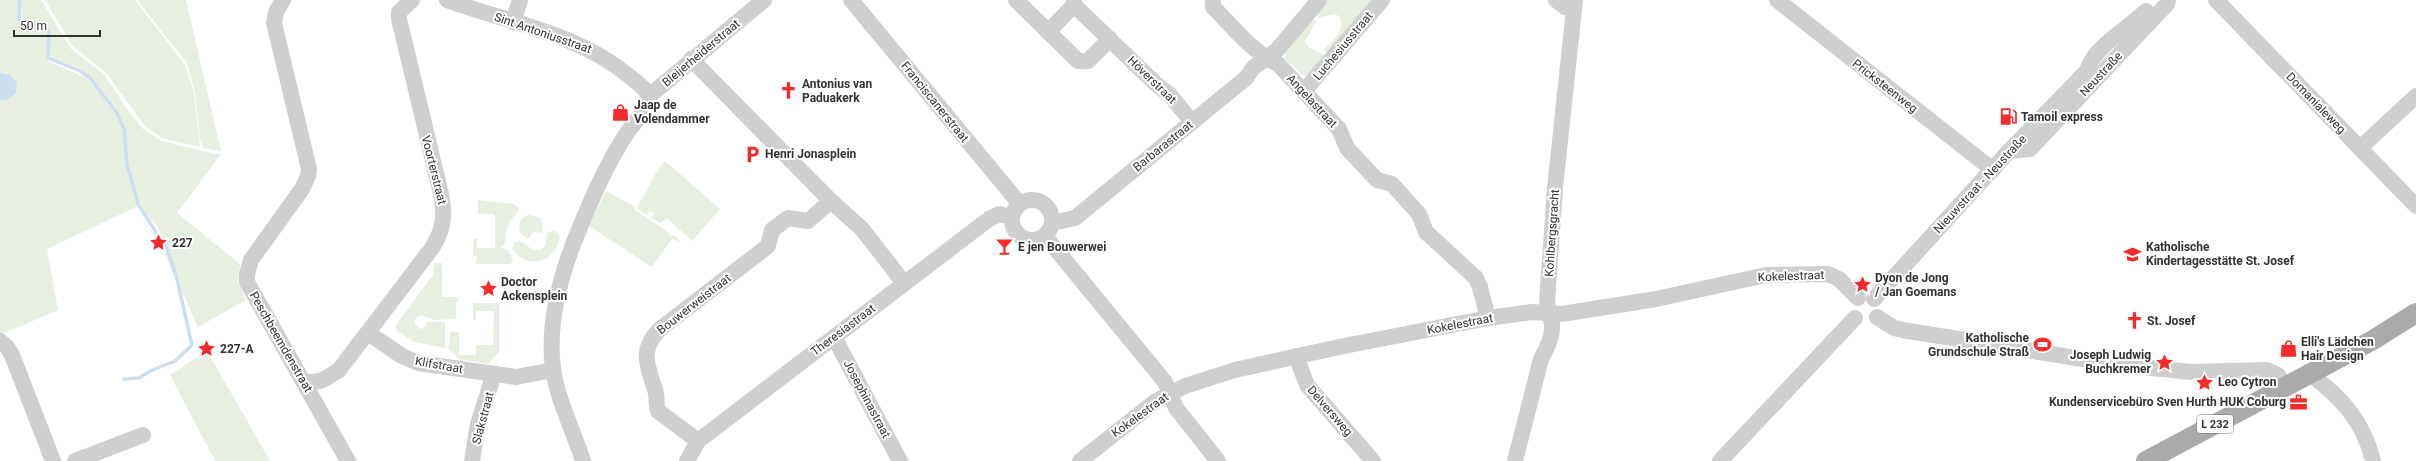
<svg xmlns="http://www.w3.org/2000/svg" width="2416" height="461" viewBox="0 0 2416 461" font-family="Roboto,sans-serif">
<rect width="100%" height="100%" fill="#fff"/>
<g fill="#e7efe0">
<polygon points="0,0 19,0 20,23 26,27 48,33 48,61 87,78 114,109 122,127 126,167 138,206 47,249 58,310 0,335"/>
<polygon points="21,0 41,0 71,49 104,74 129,112 143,129 162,141 215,154 221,154 177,213 240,264 238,281 246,300 198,327 160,243 139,216 167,249 156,225 146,215 141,205 128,165 125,130 116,107 87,73 76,67 52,59 50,55 50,31 22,23"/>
<polygon points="45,0 135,0 185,65 194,92 200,147 162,138 145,126 107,74 71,44"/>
<polygon points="137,0 186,0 221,151 203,148 200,140 195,93 187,63"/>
<path d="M1326,0h49l-46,54 -5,-4c8,-8 23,-22 15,-34l-5,-2 -14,4 -5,-4z"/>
<polygon points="1313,19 1316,22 1305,41 1308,47 1324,55 1322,57 1325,59 1315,72 1312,69 1307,75 1303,76 1285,59 1285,52"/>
<polygon points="665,161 720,209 692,241 667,218 660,223 651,218 654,214 649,211 647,215 637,208 656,173"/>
<polygon points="606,191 635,207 634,209 670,234 670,237 674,235 680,242 672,239 652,267 589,226"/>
<polygon points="478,200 514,204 519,209 507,226 505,244 500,247 507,250 513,259 511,264 476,264 477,256 473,255 474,239 477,239 477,248 495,248 495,214 478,214"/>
<path d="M530,214l11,5 2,6 -1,8 -8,-1 -6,6 -8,-5c-3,-9 1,-16 10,-19z"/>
<path d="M555,230l4,6c0,25 -33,36 -46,13l1,-6c9,-5 12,3 19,7h8l5,-5 1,-12z"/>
<polygon points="435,263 442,263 442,297 459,297 459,302 456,302 456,319 433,320 422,315 417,317 414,323 420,329 424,328 428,322 445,322 445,348 414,342 396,330 396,325 433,275"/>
<polygon points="473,303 499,303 499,352 488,364 459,359 449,349 450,332 459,332 459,355 476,355 476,345 493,345 494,311 476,311 476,320 473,320"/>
<polygon points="207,351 270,461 215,461 170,375"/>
</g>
<polygon fill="#cbdff0" points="0,73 10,75 17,83 16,93 7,100 0,100"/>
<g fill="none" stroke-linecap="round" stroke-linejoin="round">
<polyline stroke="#cbdff0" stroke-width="3.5" points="20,0 19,18 22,24 49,31 48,58 80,71 89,77 116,111 124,129 127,165 139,206 167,249 177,279 192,345 175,361 150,371 139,378 124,379"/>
<g stroke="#cfcfcf" stroke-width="16">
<polyline points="283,0 276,12 274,23 309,169 308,176 302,189 251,260 247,274 247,282 348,461"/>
<path d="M447,0c62,23 131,33 182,76 6,5 14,10 18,17 5,14 -13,29 -20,40 -22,33 -38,72 -53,109 -17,44 -30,99 -17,146 7,25 18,48 26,73"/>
<polyline points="851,0 1019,203"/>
<polyline points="1016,0 1078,61 1088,61 1110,39"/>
<path d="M1213,0v7c20,20 39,45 65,57l61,65 8,19 30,32 15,4 27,30 7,18 50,46 4,9 8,31"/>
<polyline points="1556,0 1565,7 1573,8"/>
<polyline points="1777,0 1993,170"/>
<polyline points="2216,0 2416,206"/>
<polyline points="1074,5 1156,84 1170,95 1192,122"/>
<polyline points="513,22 520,0"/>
<polyline points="1048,32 1074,5 1074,0"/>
<polyline points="691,59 831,201 862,229 904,283"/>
<path d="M2087,71c6,-24 42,-43 59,-60"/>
<polyline points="1304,91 1382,0"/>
<polyline points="648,97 764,0"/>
<polyline points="2360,148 2416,96"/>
<polyline points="2009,151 2030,149 2167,4 2168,0"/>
<circle cx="1032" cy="220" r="20"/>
<polyline points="1052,223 1075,218 1246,78 1253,68 1277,50 1319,0"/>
<polyline points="1045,236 1165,382 1176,408 1218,461"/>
<polyline points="1874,299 2009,151 2087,71"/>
<polyline points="1877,317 1894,328 1902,330 2114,364 2191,372 2267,370 2278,375 2284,387"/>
<polyline points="368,333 402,356 418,363 516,377 553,370"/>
<polyline points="834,337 900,461"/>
<polyline points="0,341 7,347 12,355 53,461"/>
<polyline points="1296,356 1307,385 1373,461"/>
<path d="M2310,374c31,23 54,48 63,87"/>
<path d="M303,381c16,4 24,-3 36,-11l93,-122c12,-19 13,-34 9,-54l-42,-175v-7l13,-12"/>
<path d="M698,441l-40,-30c-2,-6 -1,-12 -2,-18 -8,-27 -18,-42 4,-64l108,-83 4,-16 16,-12 20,3 23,-20"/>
<polyline points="75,461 143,435"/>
<polyline points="472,461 478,424 494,374"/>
<polyline points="687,461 698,441 989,219 999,214 1011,217"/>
<polyline points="1080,461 1156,401 1185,386 1235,370 1339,347 1488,318 1532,312 1562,314 1656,299 1766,275 1828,274 1839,279 1858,298"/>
<path d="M1515,461l26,-102c5,-9 12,-24 11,-34 -1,-8 -4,-15 -5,-23l8,-114 20,-188"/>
<polyline points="1720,461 1855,318"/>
</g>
<polyline stroke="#aaa" stroke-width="20" points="2146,461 2373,340 2416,313"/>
</g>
<defs>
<symbol id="church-bare" viewBox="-9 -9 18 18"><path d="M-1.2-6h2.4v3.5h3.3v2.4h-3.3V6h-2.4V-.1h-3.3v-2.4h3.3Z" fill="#f42b2a" stroke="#fff" stroke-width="2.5" paint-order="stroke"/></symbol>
<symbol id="shop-bare" viewBox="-9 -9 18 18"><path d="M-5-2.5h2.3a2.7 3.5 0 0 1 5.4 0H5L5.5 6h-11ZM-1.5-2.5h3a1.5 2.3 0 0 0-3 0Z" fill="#f42b2a" stroke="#fff" stroke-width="2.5" paint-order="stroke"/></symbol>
<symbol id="fuel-bare" viewBox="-9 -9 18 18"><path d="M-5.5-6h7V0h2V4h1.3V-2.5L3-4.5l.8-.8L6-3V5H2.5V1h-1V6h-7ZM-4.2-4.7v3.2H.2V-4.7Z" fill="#f42b2a" stroke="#fff" stroke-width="2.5" paint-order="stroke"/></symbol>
<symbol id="parking-bare" viewBox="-9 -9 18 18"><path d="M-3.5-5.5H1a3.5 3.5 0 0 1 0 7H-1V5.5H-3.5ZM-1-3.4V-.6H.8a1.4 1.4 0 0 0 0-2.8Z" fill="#f42b2a" stroke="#fff" stroke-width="2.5" paint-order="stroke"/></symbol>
<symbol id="sight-bare" viewBox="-9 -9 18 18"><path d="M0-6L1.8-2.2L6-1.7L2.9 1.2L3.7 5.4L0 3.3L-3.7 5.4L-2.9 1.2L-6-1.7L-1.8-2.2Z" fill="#f42b2a" stroke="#fff" stroke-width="2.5" paint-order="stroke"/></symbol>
<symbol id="bar-bare" viewBox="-9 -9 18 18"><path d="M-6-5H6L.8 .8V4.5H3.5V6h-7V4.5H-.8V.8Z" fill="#f42b2a" stroke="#fff" stroke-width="2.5" paint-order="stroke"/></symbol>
<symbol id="school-bare" viewBox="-9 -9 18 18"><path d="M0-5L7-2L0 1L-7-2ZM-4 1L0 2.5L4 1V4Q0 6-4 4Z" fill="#f42b2a" stroke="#fff" stroke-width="2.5" paint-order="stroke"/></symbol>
<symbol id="stadium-bare" viewBox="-9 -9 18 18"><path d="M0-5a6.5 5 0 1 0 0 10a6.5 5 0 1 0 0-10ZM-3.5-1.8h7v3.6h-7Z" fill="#f42b2a" stroke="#fff" stroke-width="2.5" paint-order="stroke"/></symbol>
<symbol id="office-bare" viewBox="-9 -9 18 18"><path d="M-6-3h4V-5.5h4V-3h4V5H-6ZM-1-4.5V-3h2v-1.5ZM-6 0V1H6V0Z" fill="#f42b2a" stroke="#fff" stroke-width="2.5" paint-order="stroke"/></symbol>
</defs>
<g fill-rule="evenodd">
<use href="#church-bare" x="776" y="78" width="25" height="25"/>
<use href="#shop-bare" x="608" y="100" width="25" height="25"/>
<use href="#fuel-bare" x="1996" y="104" width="25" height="25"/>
<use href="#parking-bare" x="740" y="142" width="25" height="25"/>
<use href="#sight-bare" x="146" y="230" width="25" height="25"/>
<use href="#bar-bare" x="992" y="234" width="25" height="25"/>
<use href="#school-bare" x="2120" y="242" width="25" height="25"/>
<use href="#sight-bare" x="1850" y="272" width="25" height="25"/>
<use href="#sight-bare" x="476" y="276" width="25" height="25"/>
<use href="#church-bare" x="2122" y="308" width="25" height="25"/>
<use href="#stadium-bare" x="2030" y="332" width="25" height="25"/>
<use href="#sight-bare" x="194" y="336" width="25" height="25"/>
<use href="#shop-bare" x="2276" y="336" width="25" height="25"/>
<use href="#sight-bare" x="2152" y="350" width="25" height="25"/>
<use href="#sight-bare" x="2192" y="370" width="25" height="25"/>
<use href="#office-bare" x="2286" y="390" width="25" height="25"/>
</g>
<g text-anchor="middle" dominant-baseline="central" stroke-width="4" stroke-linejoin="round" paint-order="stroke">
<rect fill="#fff" stroke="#707070" stroke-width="1" x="2197" y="415" width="36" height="18" rx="3"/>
<g font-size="11" font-weight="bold" fill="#323232">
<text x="2215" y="424">L 232</text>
</g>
<g font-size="12" fill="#323232" stroke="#fff">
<text transform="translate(543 33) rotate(19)">Sint Antoniusstraat</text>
<text transform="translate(1343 46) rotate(-50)">Luchesiusstraat</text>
<text transform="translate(701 53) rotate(-40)">Bleijerheiderstraat</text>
<text transform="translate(2101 74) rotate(-47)">Neustraße</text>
<text transform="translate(1152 80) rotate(44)">Höverstraat</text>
<text transform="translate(1885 86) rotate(38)">Pricksteenweg</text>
<text transform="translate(1312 101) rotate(47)">Angelastraat</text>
<text transform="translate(935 102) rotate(51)">Franciscanerstraat</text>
<text transform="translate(2316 103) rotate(46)">Domanialeweg</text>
<text transform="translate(1163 146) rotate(-39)">Barbarastraat</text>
<text transform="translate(434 170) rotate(76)">Voorterstraat</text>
<text transform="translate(1980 184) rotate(-47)">Nieuwstraat - Neustraße</text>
<text transform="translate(1552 233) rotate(-86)">Kohlbergsgracht</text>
<text transform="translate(1791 276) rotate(-2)">Kokelestraat</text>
<text transform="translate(694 304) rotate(-38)">Bouwerweistraat</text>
<text transform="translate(1460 324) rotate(-11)">Kokelestraat</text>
<text transform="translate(843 330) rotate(-37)">Theresiastraat</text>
<text transform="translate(281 342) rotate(60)">Peschbeemdenstraat</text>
<text transform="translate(439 365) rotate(10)">Klifstraat</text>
<text transform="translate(867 399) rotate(62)">Josephinastraat</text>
<text transform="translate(1330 411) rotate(49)">Delversweg</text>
<text transform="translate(1140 415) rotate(-36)">Kokelestraat</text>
<text transform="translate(483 418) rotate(-75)">Slakstraat</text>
</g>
<g font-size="12" font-weight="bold" fill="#323232" stroke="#fff" text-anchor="start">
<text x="802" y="84">Antonius van<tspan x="802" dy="14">Paduakerk</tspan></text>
<text x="634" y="105">Jaap de<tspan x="634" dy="14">Volendammer</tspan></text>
<text x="2021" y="117">Tamoil express</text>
<text x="765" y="154">Henri Jonasplein</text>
<text x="172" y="243">227</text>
<text x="1018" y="247">E jen Bouwerwei</text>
<text x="2146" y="247">Katholische<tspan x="2146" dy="14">Kindertagesstätte St. Josef</tspan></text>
<text x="1875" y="278">Dyon de Jong<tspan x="1875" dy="14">/ Jan Goemans</tspan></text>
<text x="501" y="282">Doctor<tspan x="501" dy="14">Ackensplein</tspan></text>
<text x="2147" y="321">St. Josef</text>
<text x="2029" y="338" text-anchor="end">Katholische<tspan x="2029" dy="14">Grundschule Straß</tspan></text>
<text x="2301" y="342">Elli's Lädchen<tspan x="2301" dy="14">Hair Design</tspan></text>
<text x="220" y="349">227-A</text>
<text x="2151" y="355" text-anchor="end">Joseph Ludwig<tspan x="2151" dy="14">Buchkremer</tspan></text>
<text x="2218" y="382">Leo Cytron</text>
<text x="2286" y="402" text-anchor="end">Kundenservicebüro Sven Hurth HUK Coburg</text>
</g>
</g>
<path d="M14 30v6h86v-6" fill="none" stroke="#323232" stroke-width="2"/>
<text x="20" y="30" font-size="12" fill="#323232" stroke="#ffffff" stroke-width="3" paint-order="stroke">50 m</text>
</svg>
